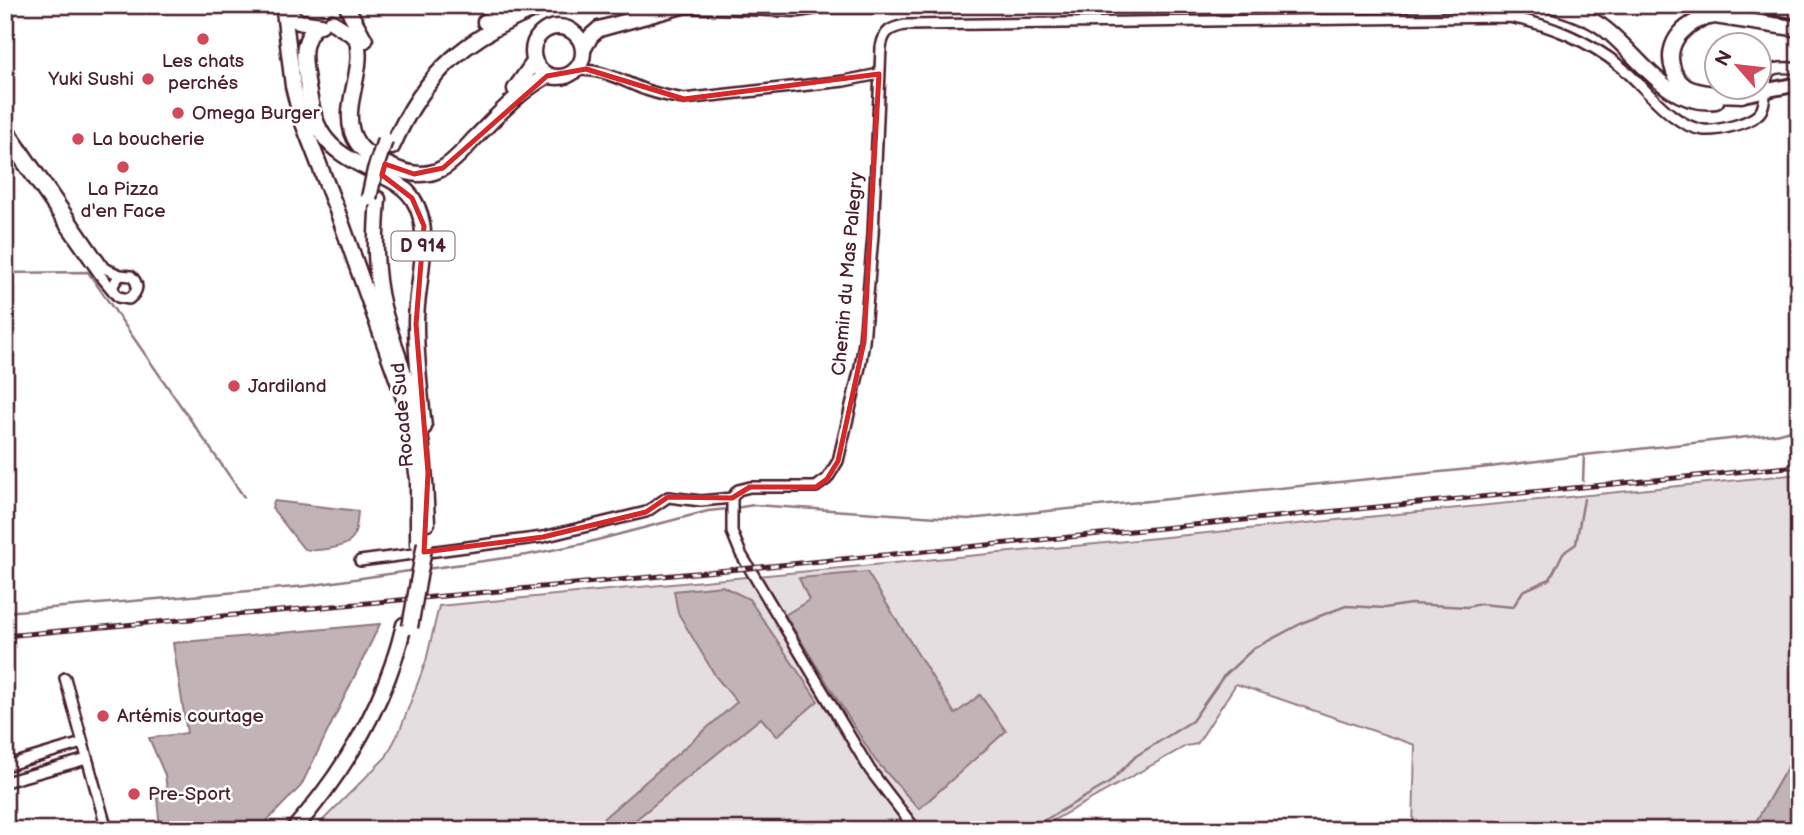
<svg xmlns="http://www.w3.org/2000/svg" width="1804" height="835" viewBox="0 0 1804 835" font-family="'Balsamiq Sans',sans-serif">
<rect width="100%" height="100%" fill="#fff"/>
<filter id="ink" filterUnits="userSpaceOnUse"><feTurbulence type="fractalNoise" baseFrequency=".0143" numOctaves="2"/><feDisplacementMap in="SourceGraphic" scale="14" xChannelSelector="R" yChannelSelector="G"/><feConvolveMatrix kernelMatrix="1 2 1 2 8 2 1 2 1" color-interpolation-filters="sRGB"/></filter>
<g filter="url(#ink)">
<polygon fill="#e5dee0" stroke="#987e86" stroke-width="2" points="1799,474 1799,747 1754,825 1746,830 1413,830 1415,745 1236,684 1197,744 1186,746 1036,830 313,830 386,757 400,730 426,661 439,606 1096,544"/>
<g fill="#c1b3b6" stroke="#91787e" stroke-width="2">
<path d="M274,501l84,10c-1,9 -1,21 -6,28 -6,9 -40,14 -49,9l-31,-40z"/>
<polygon points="867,572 955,714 980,695 1006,731 919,809 875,760 785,615 809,600 799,578"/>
<polygon points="722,586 749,599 818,701 777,736 761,718 623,830 590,830 737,702 716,677 678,613 674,591"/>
<polygon points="380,624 301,786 258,830 160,829 157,798 168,796 165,775 149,738 187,733 173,643"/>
<polygon points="1799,747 1799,813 1789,830 1746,830 1754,825"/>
</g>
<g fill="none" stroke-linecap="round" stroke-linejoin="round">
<g stroke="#91787e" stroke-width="2.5">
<polyline points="5,273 88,272 244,497"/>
<polyline points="1583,481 1584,455 1775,434 1799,428"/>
<polyline points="735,508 754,505 968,519 1490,467 1584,455"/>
<polyline points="426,569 527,555 582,544 708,511 728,509"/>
<polyline points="5,612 307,586 416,570"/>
<polyline points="1016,830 1045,820 1109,783 1136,756 1192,721 1223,677 1253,649 1304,622 1346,606 1385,608 1410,604 1467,607 1480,604 1513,607 1523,591 1550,579 1563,553 1576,544 1584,499"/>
</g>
<defs>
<g id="minor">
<path d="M576,71c24,-4 48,11 70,19 12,4 24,7 38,9l160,-18 35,-7"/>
<polyline points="5,124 104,268 120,275"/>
<path d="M5,139l95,136 18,22 11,2c9,-7 11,-15 2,-23l-11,-1 -7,10 1,8"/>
<polyline points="360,561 543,537 646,512 668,497 701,501 732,498"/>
<polyline points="65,678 107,830"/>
<polyline points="5,766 82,743"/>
<polyline points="5,782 87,759"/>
<path d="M916,830l-46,-60 -129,-216 -9,-22v-34l6,-8 12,-3h66l11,-8 11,-18 22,-94 4,-25 9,-107 8,-188c3,-16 9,-19 24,-22l604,-8c40,7 80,24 111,49 24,19 52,61 84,64 14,1 52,-7 58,-21 10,-26 -9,-47 37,-40"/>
</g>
<polyline id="secondary" points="1742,95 1799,84"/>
<g id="primary">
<polyline points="281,7 299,22 321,25"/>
<polyline points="348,9 365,40"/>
<polyline points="284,11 293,86 301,118 338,213 405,401 418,479 418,544"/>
<path d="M332,22l24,15c10,32 -13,65 -4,95 6,18 18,24 34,32 18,9 38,15 57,4 11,-6 22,-19 31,-29 23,-23 44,-47 73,-63"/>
<path d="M317,26c-15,13 -14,29 -11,48 8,58 15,73 69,98 14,7 29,13 38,27 22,33 2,88 3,126 0,34 4,68 8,102"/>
<circle cx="558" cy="52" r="25"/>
<polyline points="515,89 534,62"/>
<path d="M293,830c52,-59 93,-128 111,-205"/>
</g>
<g id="trunk">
<polyline points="809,5 871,5"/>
<path d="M1551,5c17,5 35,11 50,21 37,26 63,81 115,75"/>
<polyline points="1692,5 1722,10"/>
<polyline points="1766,5 1799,11"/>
<polyline points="485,22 518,5"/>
<polyline points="584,48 591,36 599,29 686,5 798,9 817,6"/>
<path d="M1742,95c-18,-1 -38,0 -54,-7 -7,-4 -11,-9 -14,-16 -12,-30 14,-53 41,-56l84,13"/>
<path d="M392,147c34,-77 76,-112 154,-142"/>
<path d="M378,199c-3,36 -4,72 5,108 9,35 23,68 32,103 10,37 10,76 12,113"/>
</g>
</defs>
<use href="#minor" stroke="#4a1f2b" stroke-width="14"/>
<use href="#secondary" stroke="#4a1f2b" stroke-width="18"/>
<use href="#primary" stroke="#4a1f2b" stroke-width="19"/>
<use href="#trunk" stroke="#4a1f2b" stroke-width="19"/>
<use href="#minor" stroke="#fff" stroke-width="9"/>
<use href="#secondary" stroke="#fff" stroke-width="12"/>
<use href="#primary" stroke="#fff" stroke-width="14"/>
<use href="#trunk" stroke="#fff" stroke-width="14"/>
<defs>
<polyline id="rail" points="5,636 750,568 1799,466"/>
</defs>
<use href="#rail" stroke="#4a1f2b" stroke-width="5"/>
<use href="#rail" stroke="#fff" stroke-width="2.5" stroke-dasharray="8" stroke-linecap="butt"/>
<defs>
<polyline id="primary-bridge" points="410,627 425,543"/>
<polyline id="trunk-bridge" points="369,198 375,170 385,140"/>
</defs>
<use href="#primary-bridge" stroke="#4a1f2b" stroke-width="19" stroke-linecap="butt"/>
<use href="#trunk-bridge" stroke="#4a1f2b" stroke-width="19" stroke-linecap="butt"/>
<use href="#primary-bridge" stroke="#fff" stroke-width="14"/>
<use href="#trunk-bridge" stroke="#fff" stroke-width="14"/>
</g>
</g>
<path fill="none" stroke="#d62828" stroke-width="5" stroke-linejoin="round" d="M586,69l98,30 195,-25 -15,268 -26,119 -11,18 -11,8h-66l-18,11 -64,-1 -22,15 -103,25 -119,15 4,-79 -12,-149 8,-98 -12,-28 -30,-23 3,-11 29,10 29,-6 104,-92z"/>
<g fill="#d1495b" stroke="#fff" stroke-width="2.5">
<circle cx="203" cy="39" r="7"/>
<circle cx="148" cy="79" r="7"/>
<circle cx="178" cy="113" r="7"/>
<circle cx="78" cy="139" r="7"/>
<circle cx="123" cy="167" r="7"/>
<circle cx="234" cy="386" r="7"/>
<circle cx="103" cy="716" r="7"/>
<circle cx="134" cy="794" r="7"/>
</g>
<g text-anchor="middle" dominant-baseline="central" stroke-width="5" stroke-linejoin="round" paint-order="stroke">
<rect fill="#fff" stroke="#80626b" stroke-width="2" x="391.5" y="231.5" width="63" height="29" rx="5"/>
<g font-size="18" font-weight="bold" fill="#4a1f2b">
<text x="423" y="246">D 914</text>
</g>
<g font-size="19" fill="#4a1f2b" stroke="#fff" text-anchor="start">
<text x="203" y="61" text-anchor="middle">Les chats<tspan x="203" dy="22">perchés</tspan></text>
<text x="134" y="79" text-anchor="end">Yuki Sushi</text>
<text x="192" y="113">Omega Burger</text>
<text x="92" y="139">La boucherie</text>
<text x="123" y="189" text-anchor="middle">La Pizza<tspan x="123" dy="22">d'en Face</tspan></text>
<text x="248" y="386">Jardiland</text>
<text x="117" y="716">Artémis courtage</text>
<text x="148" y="794">Pre-Sport</text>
</g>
<g font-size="19" fill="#4a1f2b" stroke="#fff">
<text transform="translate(848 274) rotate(-85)">Chemin du Mas Palegry</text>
<text transform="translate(403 415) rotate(-95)">Rocade Sud</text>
</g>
</g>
<rect width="1804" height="835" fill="none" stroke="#fff" stroke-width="28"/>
<rect x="14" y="14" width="1776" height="807" fill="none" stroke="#4a1f2b" stroke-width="2.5" filter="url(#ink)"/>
<g transform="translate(1738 66) rotate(298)"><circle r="33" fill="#ffffff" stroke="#b7a5aa" stroke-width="2"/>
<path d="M0-5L12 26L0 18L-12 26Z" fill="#d1495b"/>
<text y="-10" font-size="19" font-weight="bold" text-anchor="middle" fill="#4a1f2b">N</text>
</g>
</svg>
